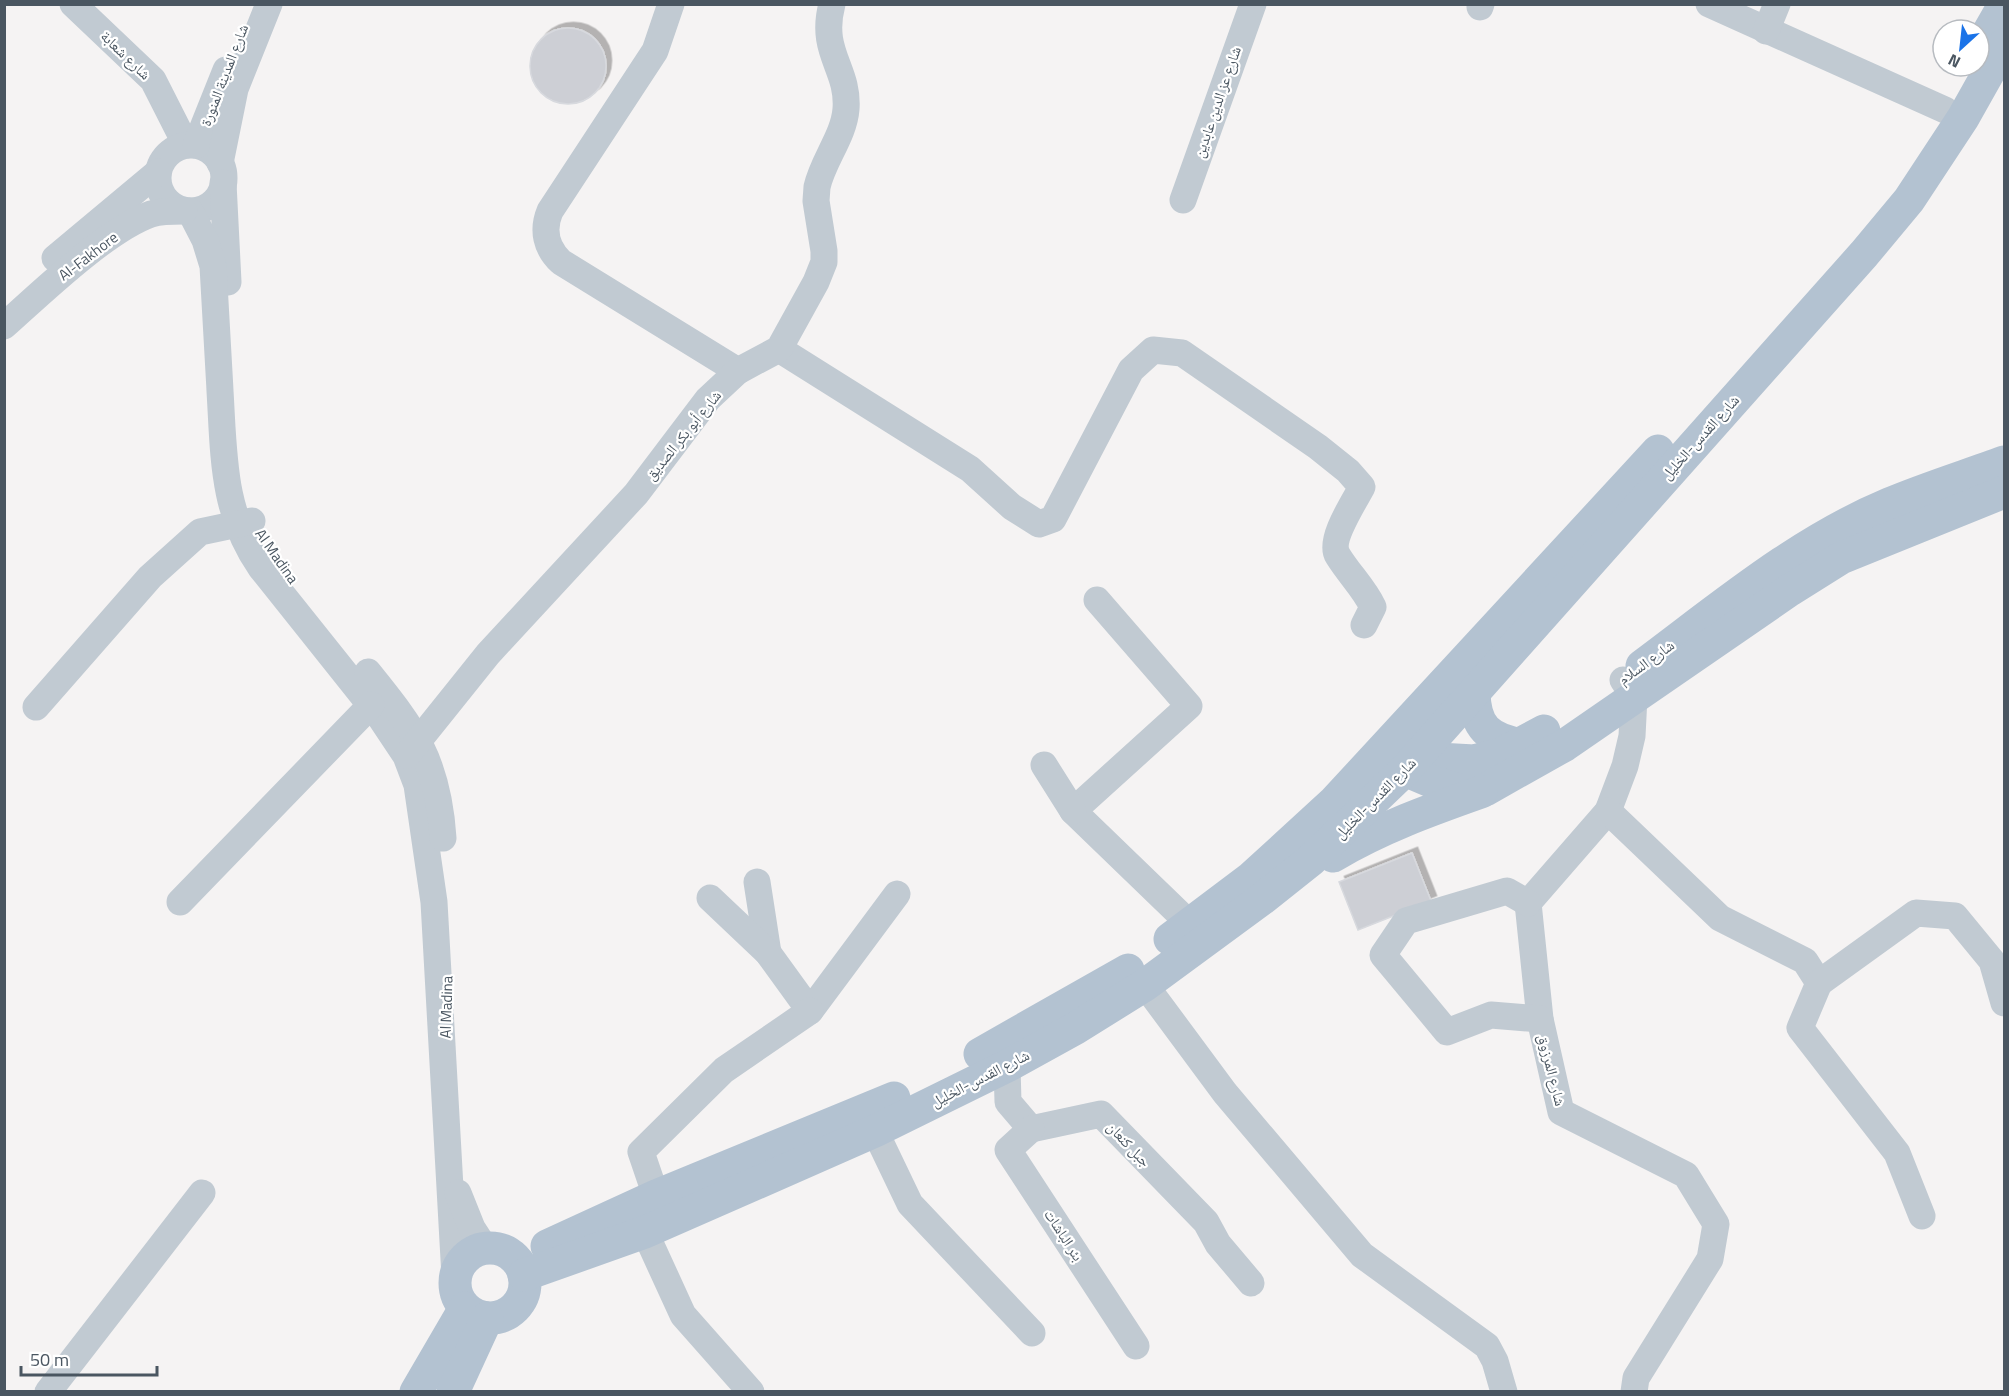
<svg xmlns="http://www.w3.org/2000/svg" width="2009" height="1396" viewBox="0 0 2009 1396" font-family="'Titillium Web','Noto Naskh Arabic',sans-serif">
<defs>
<filter id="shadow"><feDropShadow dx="5.5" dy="-5.5" stdDeviation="0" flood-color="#0004"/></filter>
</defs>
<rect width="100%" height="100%" fill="#f5f3f3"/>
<g fill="#cdcfd5" stroke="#d7d9de" stroke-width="1.5" filter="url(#shadow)">
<circle cx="568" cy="66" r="38"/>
<polygon points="1412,853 1431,901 1358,930 1339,882"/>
</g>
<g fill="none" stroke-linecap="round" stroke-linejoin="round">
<g stroke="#c1cad2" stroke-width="27">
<polyline points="73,4 153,80 186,145"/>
<path d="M671,4l-16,47 -105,160c-8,19 -4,37 11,51l177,109"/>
<polyline points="1709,4 1945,110"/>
<polyline points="1480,7 1481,4"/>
<polyline points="1766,31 1777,4"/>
<circle cx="191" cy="178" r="33"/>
<polyline points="196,145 226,70"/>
<polyline points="220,163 235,89 269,4"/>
<polyline points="223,183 228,282"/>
<polyline points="1183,200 1253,4"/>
<path d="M190,211l15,29 8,26c2,41 5,83 7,125 4,65 2,121 41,177l119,149 26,39 11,29 17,117 21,375"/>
<polyline points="55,258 158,172"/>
<path d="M4,326c37,-33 102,-96 147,-112 10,-3 22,-3 33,-3"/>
<path d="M779,349l191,120 42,38 27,17 14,-5 78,-149 22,-20 29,3 136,94 30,24 14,16c-8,15 -34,54 -24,69 11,18 26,32 35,51l-9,18"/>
<polyline points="1097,600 1189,706 1073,811 1190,924"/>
<path d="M368,672c47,58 70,89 75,166"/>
<polyline points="1623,680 1634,697 1632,736 1625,766 1608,811 1528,903 1540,1019 1561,1112 1686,1175 1716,1224 1710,1259 1636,1378 1634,1392"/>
<polyline points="36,707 150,577 200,532 252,521"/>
<path d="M407,755l81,-101 148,-160 72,-95 30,-28 41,-22 37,-67 8,-20v-11l-8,-50 1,-14c6,-27 27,-51 29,-78 3,-41 -27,-56 -14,-105"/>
<polyline points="1044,765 1073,811"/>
<polyline points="1608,811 1720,918 1805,961 1819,983 1800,1028 1897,1153 1922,1216"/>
<polyline points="757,882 768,953"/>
<polyline points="710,898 768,953 810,1011 897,894"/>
<polyline points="180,902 371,705"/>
<polyline points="1528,903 1507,891 1406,921 1383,955 1447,1032 1491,1015 1540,1019"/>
<polyline points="1819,983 1916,913 1955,916 1992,961 2004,1003"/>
<polyline points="1145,985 1225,1093 1362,1255 1487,1346 1495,1361 1504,1392"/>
<polyline points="1007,1066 1008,1102 1031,1129 1101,1114 1206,1222 1218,1244 1251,1283"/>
<polyline points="1031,1129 1008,1150 1136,1346"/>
<polyline points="875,1131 910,1204 1032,1333"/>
<polyline points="458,1193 472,1228 485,1248"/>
<polyline points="656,1196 641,1152 724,1070 810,1011"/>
<polyline points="645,1232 683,1315 751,1392"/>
<polyline points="48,1392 202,1193"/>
</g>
<g stroke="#b3c2d1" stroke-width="33">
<polyline points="1979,49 2004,5"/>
<path d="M1642,666c78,-58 156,-124 247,-162 38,-16 77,-28 115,-42"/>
<path d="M1474,693c1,34 14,46 48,52"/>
<polyline points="1402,757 1474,761 1501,754 1544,731"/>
<polyline points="1386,762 1433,782 1461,790 1485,790 1565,745 1790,590 1841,558 2004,492"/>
<path d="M1333,856c47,-28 97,-46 148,-64"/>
<polyline points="1170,939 1251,878 1334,802 1658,451"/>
<polyline points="980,1054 1128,970"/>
<polyline points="547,1246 656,1196 894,1098"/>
<circle cx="490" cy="1283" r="35"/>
<polyline points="524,1275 645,1232 875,1131 1007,1066 1076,1028 1145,985 1262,899 1311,860 1405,770 1864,254 1909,200 1963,118 2004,45"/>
<polyline points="416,1392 465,1308"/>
<polyline points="453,1392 487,1318"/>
</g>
</g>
<g text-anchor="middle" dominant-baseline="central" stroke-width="4.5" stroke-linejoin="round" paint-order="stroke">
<g font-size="15" fill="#4a5661" stroke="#fff">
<text transform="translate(126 55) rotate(44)">شارع شعابة</text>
<text transform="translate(224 75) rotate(-69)">شارع المدينة المنورة</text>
<text transform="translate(1217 102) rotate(-71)">شارع عز الدين عابدين</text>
<text transform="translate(88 256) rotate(-37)">Al-Fakhore</text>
<text transform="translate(683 435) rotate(-51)">شارع أبو بكر الصديق</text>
<text transform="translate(1700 437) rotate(-48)">شارع القدس-الخليل</text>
<text transform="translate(277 556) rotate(55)">Al Madina</text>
<text transform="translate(1646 662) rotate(-36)">شارع السلام</text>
<text transform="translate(1375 798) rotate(-45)">شارع القدس-الخليل</text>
<text transform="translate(446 1007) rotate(-88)">Al Madina</text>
<text transform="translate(1552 1070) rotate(76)">شارع المرزوق</text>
<text transform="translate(980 1078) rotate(-27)">شارع القدس-الخليل</text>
<text transform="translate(1129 1144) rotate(47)">جبل كنعان</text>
<text transform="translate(1064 1235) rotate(57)">بئر الباشات</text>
</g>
</g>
<rect width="2009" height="1396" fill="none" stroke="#4a5661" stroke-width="12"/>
<g transform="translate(1961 48) rotate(207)"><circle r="28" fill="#ffffff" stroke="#b7bbc0" stroke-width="1.5"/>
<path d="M0-4.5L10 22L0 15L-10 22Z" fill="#1a73e8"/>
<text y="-9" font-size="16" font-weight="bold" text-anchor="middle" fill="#4a5661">N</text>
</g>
<path d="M21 1366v9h136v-9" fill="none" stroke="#4a5661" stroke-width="3"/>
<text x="30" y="1366" font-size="18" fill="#4a5661" stroke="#ffffff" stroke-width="4.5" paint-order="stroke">50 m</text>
</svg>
